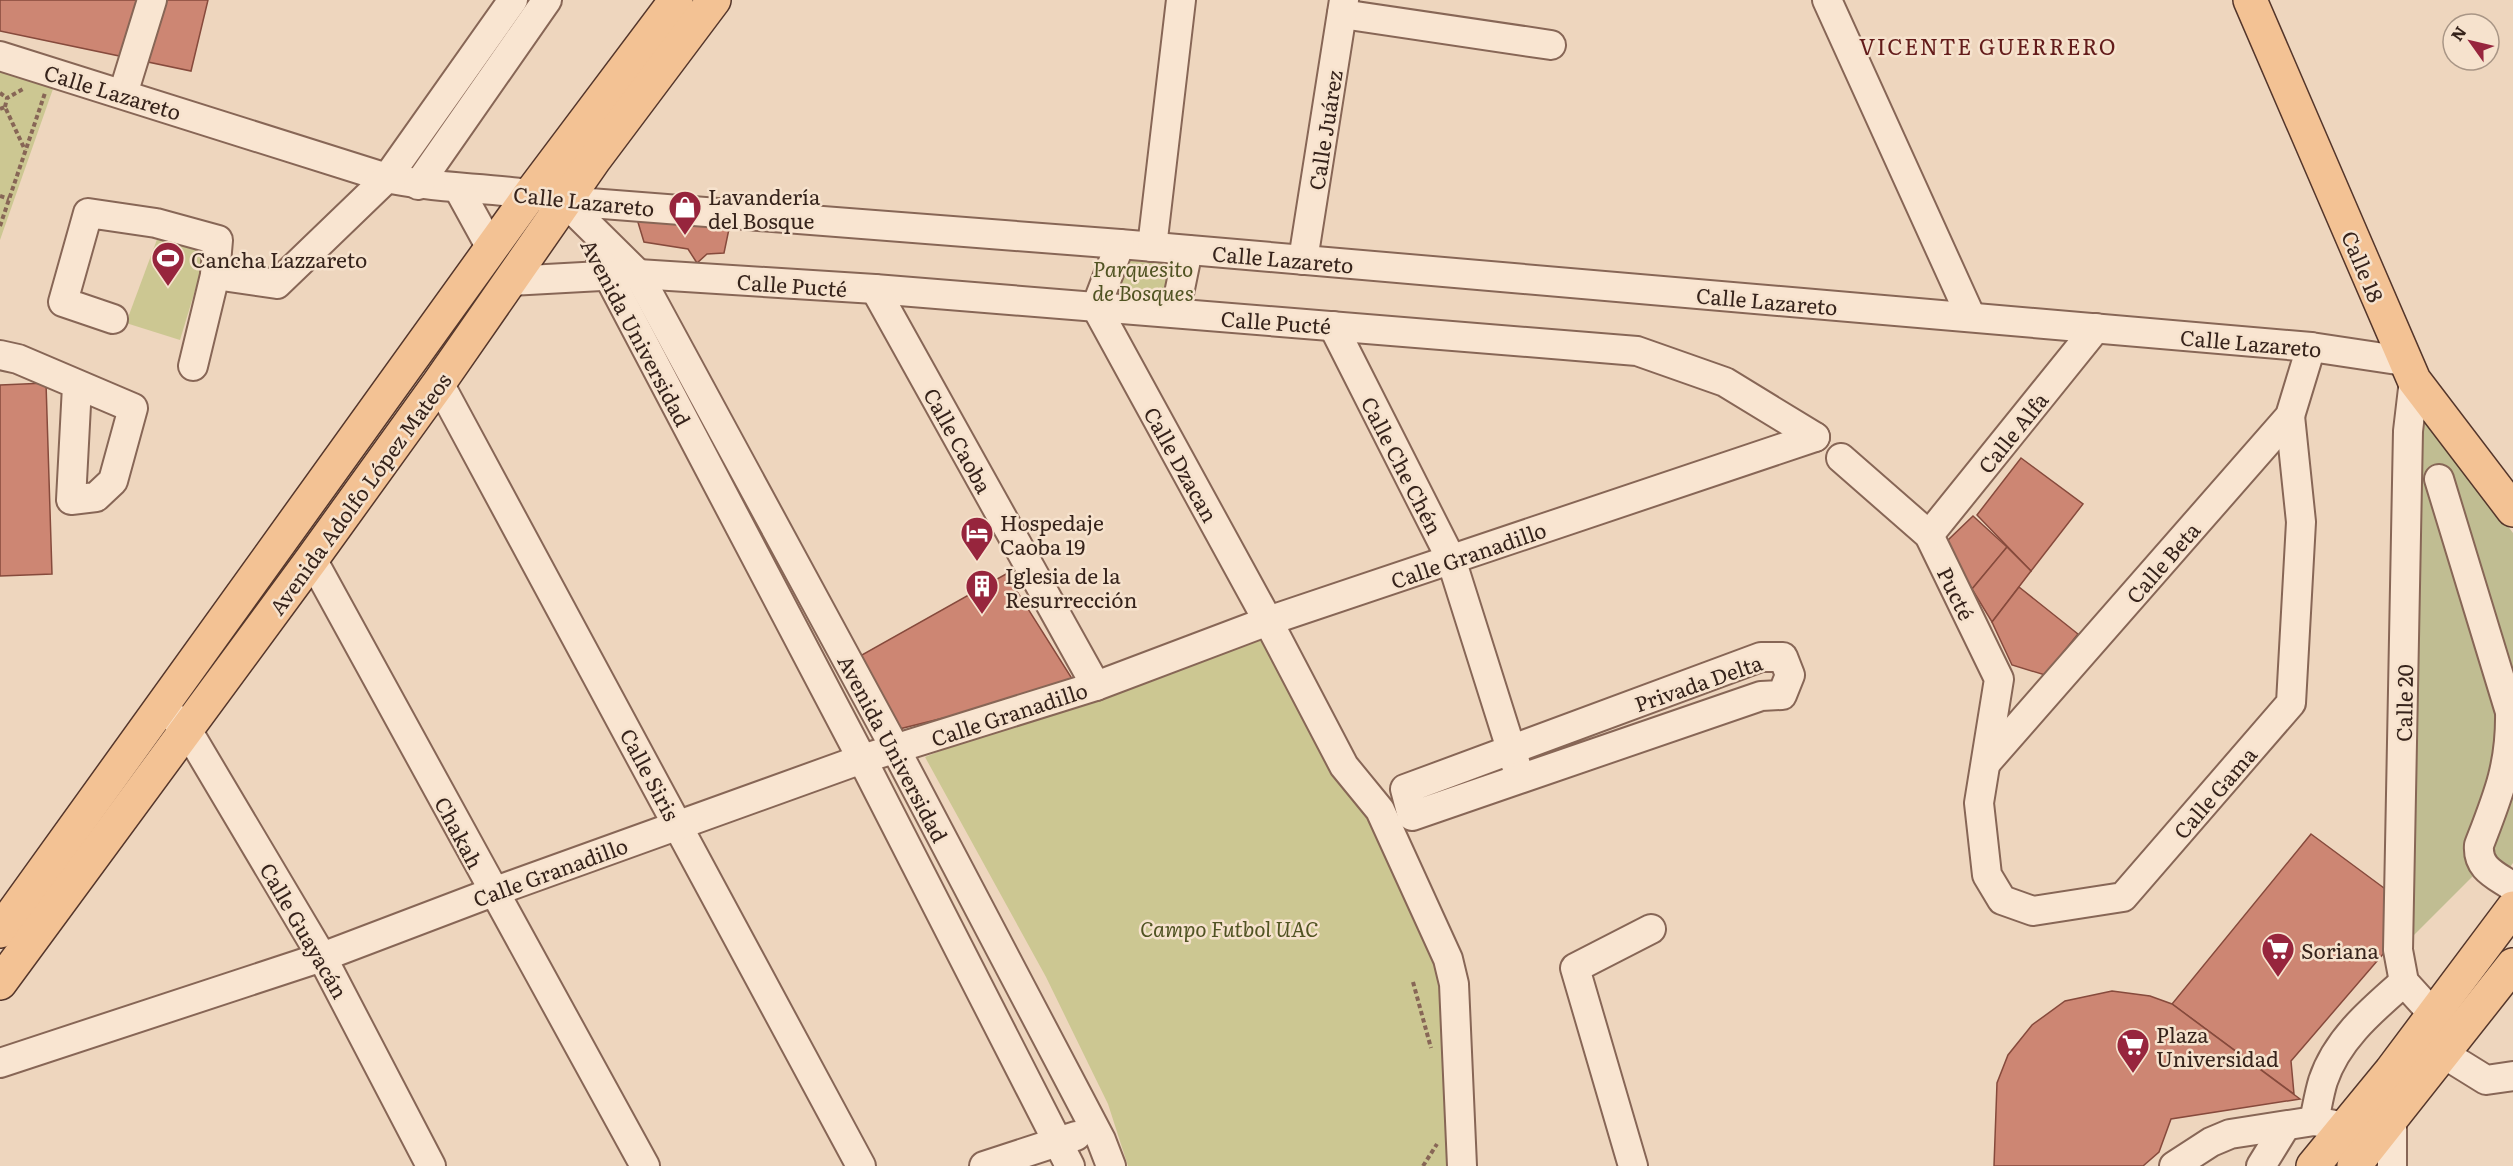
<svg xmlns="http://www.w3.org/2000/svg" width="2513" height="1166" viewBox="0 0 2513 1166" font-family="Literata,serif">
<rect width="100%" height="100%" fill="#eed6be"/>
<g fill="#ccc792">
<polygon points="0,67 54,86 0,240"/>
<polygon points="159,234 207,251 180,340 126,323"/>
<polygon points="1122,248 1184,252 1172,310 1100,304"/>
<polygon points="1268,621 1448,959 1462,1166 1128,1166 1108,1104 1046,977 925,757"/>
</g>
<polygon fill="#c0bd92" points="2422,412 2513,533 2513,863 2507,871 2485,864 2411,938"/>
<g fill="#cd8673" stroke="#864a3c" stroke-width="1.5">
<polygon points="0,0 208,0 191,71 0,31"/>
<polygon points="637,219 729,229 724,253 707,254 697,263 688,249 644,242"/>
<polygon points="46,383 52,574 0,576 0,385"/>
<polygon points="2021,458 2083,504 2031,571 1977,515"/>
<polygon points="1973,516 2007,547 1972,589 1946,542"/>
<polygon points="2007,547 2031,571 1992,622 1972,589"/>
<polygon points="1006,574 1076,685 895,730 860,656"/>
<polygon points="2019,587 2078,634 2045,675 2012,665 1992,622"/>
<polygon points="2311,834 2388,891 2384,953 2291,1061 2294,1094 2172,1004"/>
<polygon points="2112,991 2150,996 2172,1004 2300,1099 2171,1119 2159,1152 2143,1166 1994,1166 1997,1083 2008,1055 2032,1025 2065,1001"/>
</g>
<g fill="none" stroke-linecap="round" stroke-linejoin="round">
<defs>
<g id="minor">
<polyline points="1827,0 1971,317"/>
<polyline points="1342,14 1551,45"/>
<path d="M0,56l387,122c59,13 119,8 177,23l556,43 1191,103 93,14"/>
<polyline points="123,94 152,0"/>
<polyline points="418,185 547,0"/>
<polyline points="458,188 491,248"/>
<polyline points="564,201 638,274 896,750 1101,1140 1111,1166"/>
<polyline points="1120,244 1096,307 1268,621 1344,766 1380,810 1448,959 1454,984 1462,1166"/>
<polyline points="1152,247 1181,0"/>
<polyline points="1303,260 1344,0"/>
<polyline points="601,262 862,759 1070,1166"/>
<polyline points="215,275 277,284 387,178 513,0"/>
<polyline points="510,281 638,274 875,289 1637,351 1725,382 1815,437"/>
<polyline points="875,289 1096,686"/>
<polyline points="1175,313 1188,250"/>
<polyline points="113,319 63,302 88,213 156,223 218,240 215,275 193,366"/>
<polyline points="1333,326 1451,559 1517,768"/>
<polyline points="0,355 18,359 133,408 113,481 96,497 71,500 77,386"/>
<polyline points="2414,380 2408,431 2398,950 2404,982 2433,1014"/>
<polyline points="439,383 861,1166"/>
<polyline points="1841,458 1929,535 1999,679 1979,803 1987,875 2002,900 2033,911 2123,897 2291,703 2301,522 2290,416"/>
<path d="M2439,479l71,233c1,53 -12,84 -31,133 -2,24 17,30 34,42"/>
<polyline points="1929,535 2096,328"/>
<polyline points="312,559 645,1166"/>
<polygon points="1761,657 1783,657 1790,675 1782,695 1761,696 1412,816 1405,789"/>
<polyline points="172,716 186,728 322,957 431,1166"/>
<polyline points="1986,763 2290,416 2311,347"/>
<polyline points="2444,1054 2486,1080 2513,1076"/>
<polyline points="0,1063 322,957 493,892 862,759 1096,686 1268,621 1815,437"/>
<path d="M2314,1121c3,-13 5,-27 9,-40 14,-42 49,-71 81,-99"/>
<polyline points="2392,1121 2392,1166"/>
<polyline points="984,1166 1076,1136"/>
<polyline points="1633,1166 1575,968 1651,929"/>
<polyline points="2174,1166 2211,1142 2230,1134 2314,1121 2345,1127"/>
<polyline points="2261,1166 2285,1127"/>
</g>
<g id="major">
<polyline points="2250,0 2414,380 2513,510"/>
<polyline points="0,931 531,193 676,0"/>
<polyline points="0,983 312,559 439,383 594,160 714,0"/>
<polyline points="2313,1166 2391,1071 2513,908"/>
<polyline points="2354,1166 2513,965"/>
</g>
</defs>
<use href="#minor" stroke="#876656" stroke-width="32"/>
<use href="#major" stroke="#54362b" stroke-width="36"/>
<g stroke="#876656" stroke-width="4" stroke-dasharray="4.5 3" stroke-linecap="butt">
<polyline points="0,93 7,98"/>
<polyline points="5,107 7,98 25,88"/>
<polyline points="0,109 5,107 25,150"/>
<polyline points="0,196 9,199"/>
<polyline points="0,226 45,93"/>
<polyline points="1413,982 1431,1048"/>
<polyline points="1423,1166 1437,1144"/>
</g>
<use href="#minor" stroke="#f9e5d1" stroke-width="28"/>
<use href="#major" stroke="#f3c294" stroke-width="33"/>
</g>
<defs>
<symbol id="shop-pin" viewBox="-11 -11 22 30"><path d="M0 17L-7.5 6A9.5 9.5 0 1 1 7.5 6Z" fill="#97253d" stroke="#f6e2cd"/><path d="M-5-2.5h2.3a2.7 3.5 0 0 1 5.4 0H5L5.5 6h-11ZM-1.5-2.5h3a1.5 2.3 0 0 0-3 0Z" fill="#fff"/></symbol>
<symbol id="stadium-pin" viewBox="-11 -11 22 30"><path d="M0 17L-7.5 6A9.5 9.5 0 1 1 7.5 6Z" fill="#97253d" stroke="#f6e2cd"/><path d="M0-5a6.5 5 0 1 0 0 10a6.5 5 0 1 0 0-10ZM-3.5-1.8h7v3.6h-7Z" fill="#fff"/></symbol>
<symbol id="hotel-pin" viewBox="-11 -11 22 30"><path d="M0 17L-7.5 6A9.5 9.5 0 1 1 7.5 6Z" fill="#97253d" stroke="#f6e2cd"/><path d="M-6-4.5h1.5V1H6V5H4.5V3h-9V5H-6ZM-4 0a1.8 1.8 0 1 1 3.6 0ZM.5 0V-2.5h3Q6-2.5 6 0Z" fill="#fff"/></symbol>
<symbol id="building-pin" viewBox="-11 -11 22 30"><path d="M0 17L-7.5 6A9.5 9.5 0 1 1 7.5 6Z" fill="#97253d" stroke="#f6e2cd"/><path d="M-4-6H4V6H1V3H-1V6H-4ZM-2.5-4.3h1.7v1.8h-1.7ZM.8-4.3h1.7v1.8H.8ZM-2.5-1h1.7V.8h-1.7ZM.8-1h1.7V.8H.8Z" fill="#fff"/></symbol>
<symbol id="supermarket-pin" viewBox="-11 -11 22 30"><path d="M0 17L-7.5 6A9.5 9.5 0 1 1 7.5 6Z" fill="#97253d" stroke="#f6e2cd"/><path d="M-6-5.5h2.5l.6 2H6L4.5 2H-2.5L-4.4-4H-6ZM-1.5 3.2a1.3 1.3 0 1 0 .1 0ZM3 3.2a1.3 1.3 0 1 0 .1 0Z" fill="#fff"/></symbol>
</defs>
<g fill-rule="evenodd">
<use href="#shop-pin" x="666" y="188" width="38" height="52"/>
<use href="#stadium-pin" x="149" y="239" width="38" height="52"/>
<use href="#hotel-pin" x="958" y="514" width="38" height="52"/>
<use href="#building-pin" x="963" y="567" width="38" height="52"/>
<use href="#supermarket-pin" x="2259" y="930" width="38" height="52"/>
<use href="#supermarket-pin" x="2114" y="1026" width="38" height="52"/>
</g>
<g text-anchor="middle" dominant-baseline="central" stroke-width="5" stroke-linejoin="round" paint-order="stroke">
<g font-size="21" fill="#36231b" stroke="#f6e2cd">
<text transform="translate(113 91) rotate(17)">Calle Lazareto</text>
<text transform="translate(1324 130) rotate(-81)">Calle Juárez</text>
<text transform="translate(584 200) rotate(6)">Calle Lazareto</text>
<text transform="translate(1283 258) rotate(5)">Calle Lazareto</text>
<text transform="translate(2364 266) rotate(67)">Calle 18</text>
<text transform="translate(792 284) rotate(4)">Calle Pucté</text>
<text transform="translate(1767 300) rotate(5)">Calle Lazareto</text>
<text transform="translate(1276 321) rotate(4)">Calle Pucté</text>
<text transform="translate(637 332) rotate(62)">Avenida Universidad</text>
<text transform="translate(2251 342) rotate(5)">Calle Lazareto</text>
<text transform="translate(2012 432) rotate(-51)">Calle Alfa</text>
<text transform="translate(959 440) rotate(61)">Calle Caoba</text>
<text transform="translate(1182 464) rotate(61)">Calle Dzacan</text>
<text transform="translate(1403 465) rotate(63)">Calle Che Chén</text>
<text transform="translate(359 493) rotate(-54)">Avenida Adolfo López Mateos</text>
<text transform="translate(1468 554) rotate(-19)">Calle Granadillo</text>
<text transform="translate(2162 562) rotate(-49)">Calle Beta</text>
<text transform="translate(1957 593) rotate(64)">Pucté</text>
<text transform="translate(1698 682) rotate(-19)">Privada Delta</text>
<text transform="translate(2403 703) rotate(-89)">Calle 20</text>
<text transform="translate(1009 713) rotate(-18)">Calle Granadillo</text>
<text transform="translate(894 748) rotate(62)">Avenida Universidad</text>
<text transform="translate(651 774) rotate(62)">Calle Siris</text>
<text transform="translate(2214 792) rotate(-49)">Calle Gama</text>
<text transform="translate(460 832) rotate(62)">Chakah</text>
<text transform="translate(550 871) rotate(-20)">Calle Granadillo</text>
<text transform="translate(305 930) rotate(60)">Calle Guayacán</text>
</g>
<g font-size="21" fill="#36231b" stroke="#f6e2cd" text-anchor="start">
<text x="708" y="195">Lavandería<tspan x="708" dy="24">del Bosque</tspan></text>
<text x="191" y="258">Cancha Lazzareto</text>
<text x="1000" y="521">Hospedaje<tspan x="1000" dy="24">Caoba 19</tspan></text>
<text x="1005" y="574">Iglesia de la<tspan x="1005" dy="24">Resurrección</tspan></text>
<text x="2301" y="949">Soriana</text>
<text x="2156" y="1033">Plaza<tspan x="2156" dy="24">Universidad</tspan></text>
</g>
<g font-size="21" font-style="italic" fill="#505322" stroke="#f6e2cd">
<text x="1143" y="267">Parquesito<tspan x="1143" dy="24">de Bosques</tspan></text>
<text x="1229" y="927">Campo Futbol UAC</text>
</g>
<g font-size="22" letter-spacing="1.5" fill="#631b1a" stroke="#f6e2cd">
<text x="1988" y="45">VICENTE GUERRERO</text>
</g>
</g>
<g transform="translate(2471 42) rotate(304)"><circle r="28" fill="#f6e2cd" stroke="#a99686" stroke-width="1.5"/>
<path d="M0-4.5L10 22L0 15L-10 22Z" fill="#97253d"/>
<text y="-9" font-size="16" font-weight="bold" text-anchor="middle" fill="#36231b">N</text>
</g>
</svg>
